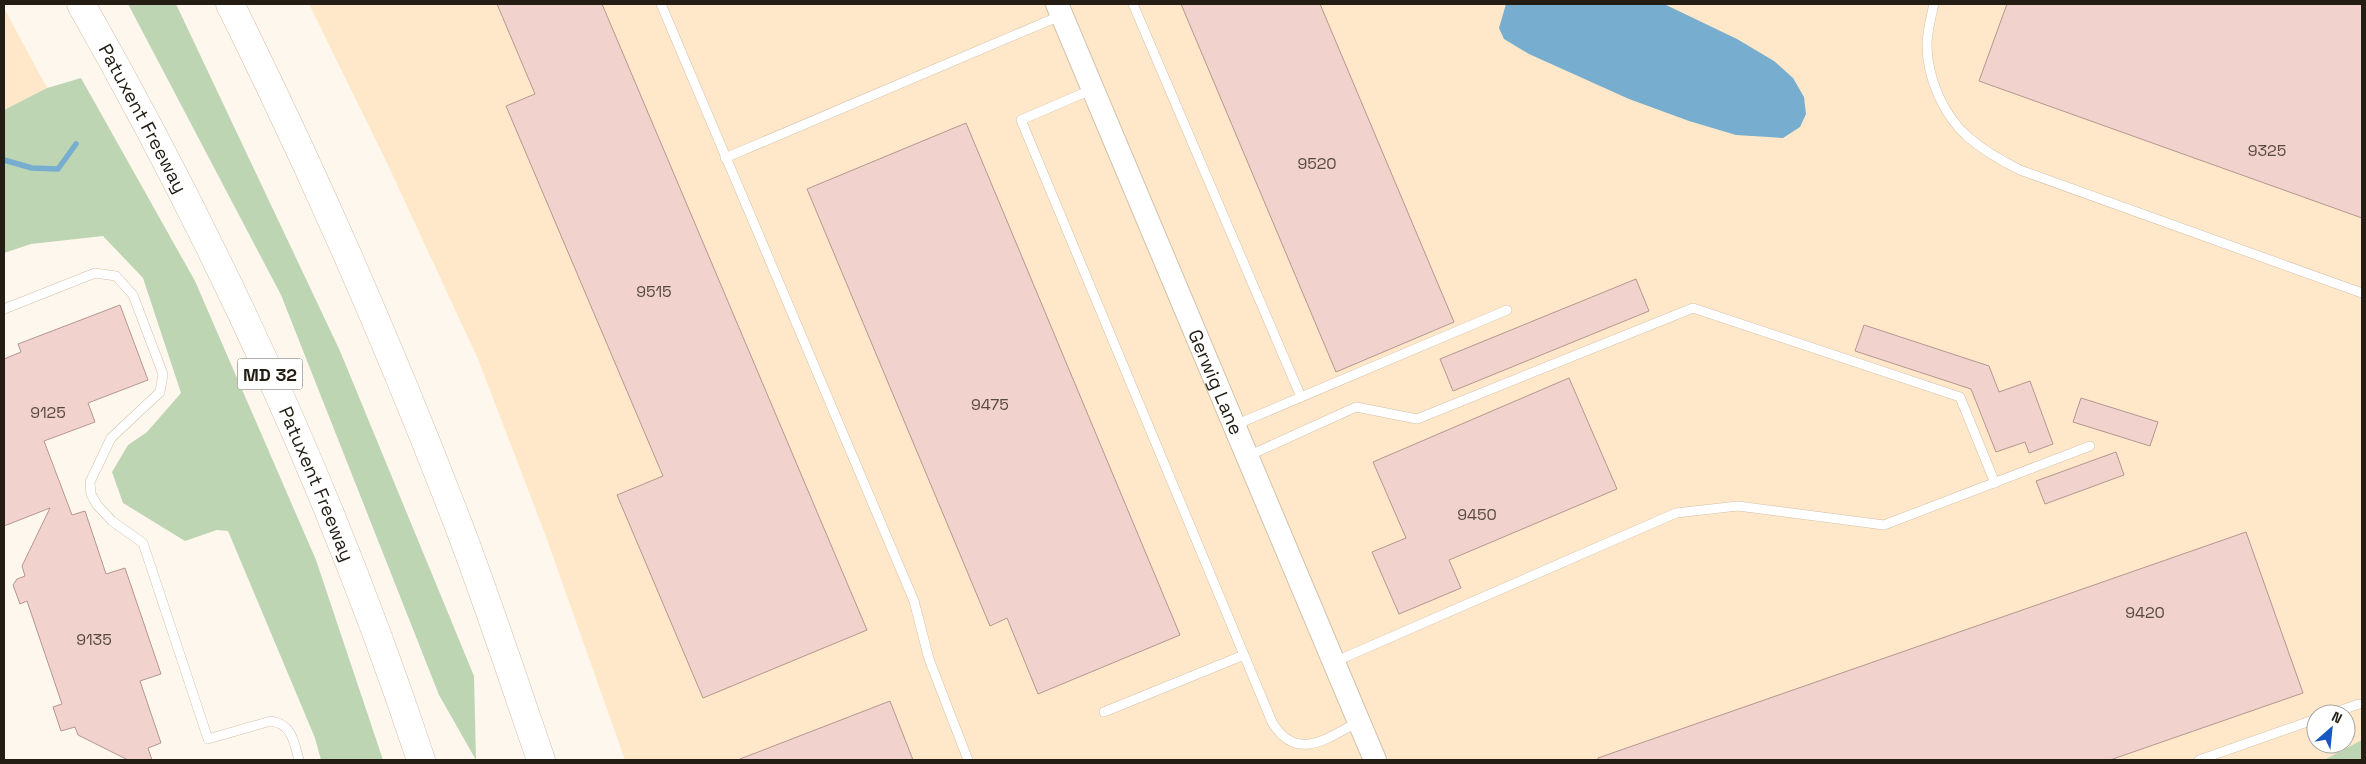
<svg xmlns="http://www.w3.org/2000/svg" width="2366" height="764" viewBox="0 0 2366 764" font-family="'Space Grotesk',sans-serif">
<rect width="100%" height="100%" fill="#fef7ed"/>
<g fill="#fee8c9" fill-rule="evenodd">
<path d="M309,4h2053v740l-34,16h-1703l-80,-226 -67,-175 -92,-198zM2316,714h30v30h-30z"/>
<polygon points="4,8 47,88 4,110"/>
</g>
<g fill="#bed5b3">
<polygon points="128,4 176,4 340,351 474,676 476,760 439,695 281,295"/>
<polygon points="81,78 195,281 316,560 383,760 321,760 315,738 228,531 217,530 185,541 123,503 112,472 128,445 147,432 181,393 143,278 103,236 31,244 4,253 4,110 47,88"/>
<polygon points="2362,740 2362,760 2324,760"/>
</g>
<polygon fill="#77aecf" points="1506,4 1664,4 1737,39 1774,61 1793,78 1804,97 1806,114 1800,127 1783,138 1736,135 1689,121 1629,99 1529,54 1504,39 1499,28"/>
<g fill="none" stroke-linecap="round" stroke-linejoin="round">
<polyline stroke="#77aecf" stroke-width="5.5" points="4,160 32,168 58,169 76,144"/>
</g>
<g fill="#f2d2cc" stroke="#b49790">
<polygon points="497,4 602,4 867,630 703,698 617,495 663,476 506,106 535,94"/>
<polygon points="1181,4 1320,4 1454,322 1336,372"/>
<polygon points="2007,4 2362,4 2362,218 1979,81"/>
<polygon points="966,123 1180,635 1038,694 1007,618 990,626 807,189"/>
<polygon points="1636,279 1649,311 1453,391 1440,359"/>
<polygon points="120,305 148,380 88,403 95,422 44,441 72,515 85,511 106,574 125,568 161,674 140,681 161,743 148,748 152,760 128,760 78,735 75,727 61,731 53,707 62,704 27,601 20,604 13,585 17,579 25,576 22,566 50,508 4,526 4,359 21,352 18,344"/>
<polygon points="1864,325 1989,366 1999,392 2030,381 2053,444 2029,453 2025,442 1996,452 1971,389 1855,351"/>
<polygon points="1569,378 1617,489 1449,560 1461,588 1399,614 1372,552 1406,538 1373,462"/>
<polygon points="2081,398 2158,422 2150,446 2073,422"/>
<polygon points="2116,452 2124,475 2045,504 2036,481"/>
<polygon points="2246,532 2303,693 2110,760 1598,760 1598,758"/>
<polygon points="890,701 913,760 740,760 740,759"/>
</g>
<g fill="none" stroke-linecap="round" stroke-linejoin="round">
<defs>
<g id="service">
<polyline points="661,4 914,601 929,659 968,760"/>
<polyline points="1133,4 1301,397"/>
<path d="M1934,4c-3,13 -7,28 -7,41 0,33 17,71 41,92 16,14 34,24 52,33l342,123"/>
<path d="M1093,89l-72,31 251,602c24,41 56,16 86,0"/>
<polyline points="725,158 1062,15"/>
<path d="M4,309l91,-36 21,3 17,19 30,79 -3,18 -49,46 -21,44 1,12 6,11 15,16 31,22 65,196 63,-18c21,3 23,21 28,39"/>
<polyline points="1235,425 1507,310"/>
<polyline points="1248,456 1356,407 1417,419 1693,308 1960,397 1995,483"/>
<polyline points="1334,662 1676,513 1738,506 1884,525 2090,446"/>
<polyline points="1104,712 1244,655"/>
<polyline points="2330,714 2359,704"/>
<polyline points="2199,760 2316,719"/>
</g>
<g id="tertiary">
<path id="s1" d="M1057,4l318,756"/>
</g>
<g id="motorway">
<path id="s2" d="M81,4c137,241 253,493 340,756"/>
<path d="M230,4c83,167 158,338 225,512 31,80 58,163 86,244"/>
</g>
</defs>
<use href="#service" stroke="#d2c0aa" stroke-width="10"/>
<use href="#tertiary" stroke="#d2c0aa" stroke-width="24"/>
<use href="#motorway" stroke="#d2c0aa" stroke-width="29"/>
<use href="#service" stroke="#fff" stroke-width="9"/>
<use href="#tertiary" stroke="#fff" stroke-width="22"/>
<use href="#motorway" stroke="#fff" stroke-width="28"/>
</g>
<g text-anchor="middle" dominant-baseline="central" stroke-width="4.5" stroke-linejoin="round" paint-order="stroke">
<g font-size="16" fill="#574a42">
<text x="2267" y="150">9325</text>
<text x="1317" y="163">9520</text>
<text x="654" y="291">9515</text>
<text x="990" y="404">9475</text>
<text x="48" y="412">9125</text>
<text x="1477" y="514">9450</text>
<text x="2145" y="612">9420</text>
<text x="94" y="639">9135</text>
</g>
<rect fill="#fff" stroke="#65615a" stroke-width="1" x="237.5" y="358.5" width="65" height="31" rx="4"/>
<g font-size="18" font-weight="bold" fill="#231d14">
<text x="270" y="374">MD 32</text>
</g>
<g font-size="19" fill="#231d14" stroke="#fff">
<text stroke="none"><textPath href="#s2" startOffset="130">Patuxent Freeway</textPath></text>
<text stroke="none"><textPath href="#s1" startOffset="410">Gerwig Lane</textPath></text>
<text stroke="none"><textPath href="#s2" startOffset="535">Patuxent Freeway</textPath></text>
</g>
</g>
<rect width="2366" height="764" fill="none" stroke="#231d14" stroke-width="10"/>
<g transform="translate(2331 729) rotate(27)"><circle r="24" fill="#ffffff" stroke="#a7a5a1"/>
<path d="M0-4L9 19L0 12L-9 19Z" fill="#1657c3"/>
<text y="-8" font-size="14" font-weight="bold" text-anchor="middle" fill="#231d14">N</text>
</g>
</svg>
